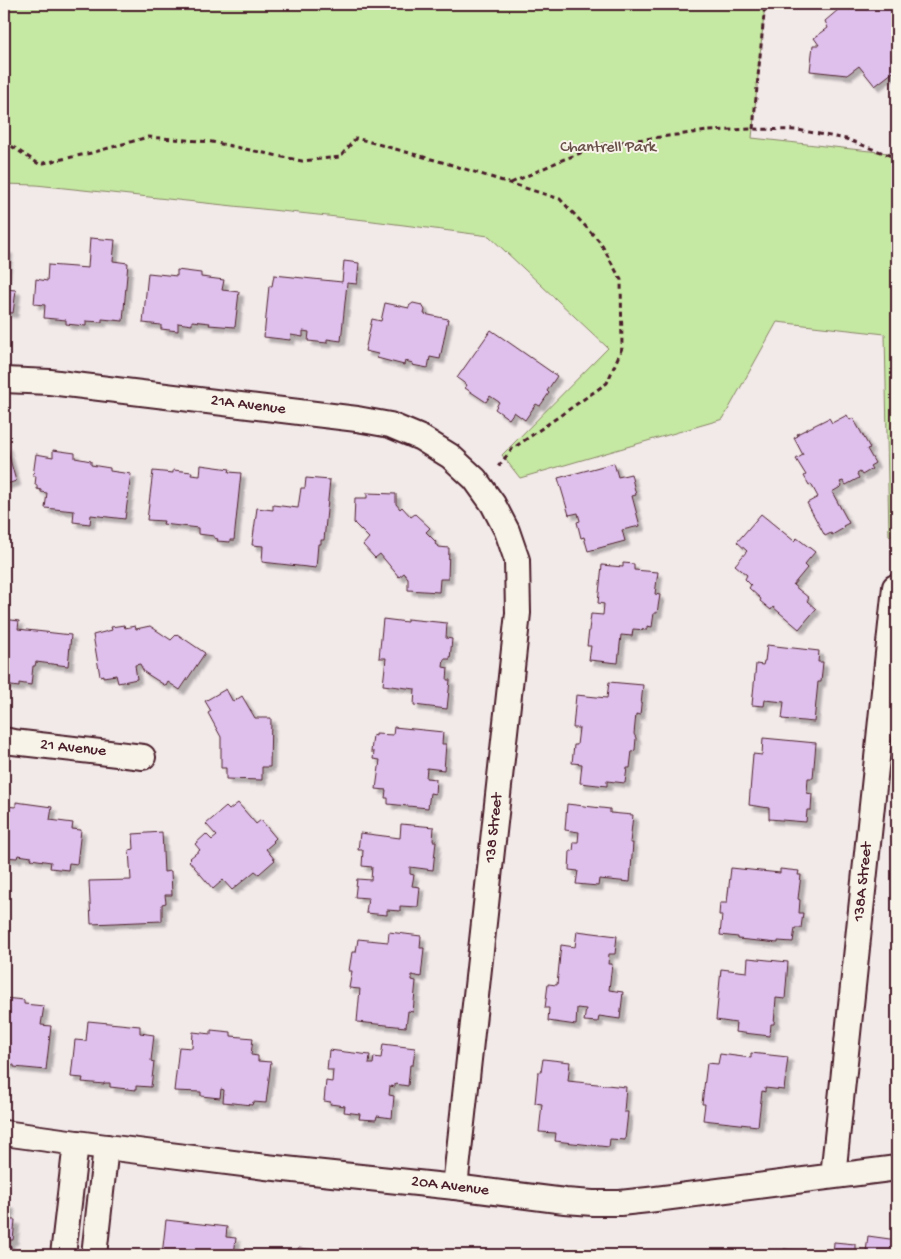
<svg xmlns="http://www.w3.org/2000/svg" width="901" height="1259" viewBox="0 0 901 1259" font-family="'Gochi Hand',sans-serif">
<defs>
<filter id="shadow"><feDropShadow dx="4.5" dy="4.5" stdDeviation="1" flood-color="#0004"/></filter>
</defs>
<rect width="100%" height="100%" fill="#f2e9e9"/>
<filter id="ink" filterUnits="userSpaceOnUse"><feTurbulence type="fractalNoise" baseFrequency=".02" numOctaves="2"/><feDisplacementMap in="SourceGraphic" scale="10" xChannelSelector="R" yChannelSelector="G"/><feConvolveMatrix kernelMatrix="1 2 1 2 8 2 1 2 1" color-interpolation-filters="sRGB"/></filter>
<g filter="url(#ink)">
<polygon fill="#c5e8a2" stroke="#888466" points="4,4 765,4 752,138 897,154 897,537 889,536 885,334 777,322 723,419 520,478 502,455 608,348 489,236 365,220 36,185 4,184"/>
<g fill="#dfc0ed" stroke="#4a1f2b" filter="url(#shadow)">
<polygon points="845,4 849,10 857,4 868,4 869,5 869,4 897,4 897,57 894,60 897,66 897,69 875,86 859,66 847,75 810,71 813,45 819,45 814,38 828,28 825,21"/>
<polygon points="90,238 115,240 113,261 128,263 123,321 102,319 102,322 86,321 86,326 66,324 66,320 44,318 45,305 34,304 36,279 47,281 48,265 88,268"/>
<polygon points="4,249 8,250 4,289 16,290 13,313 4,312"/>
<polygon points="344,261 359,263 357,284 347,283 341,341 327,339 327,343 308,341 309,332 303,331 303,337 291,335 290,340 264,337 269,286 272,286 274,275 342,282"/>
<polygon points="177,270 201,273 201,277 224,280 222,290 239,292 235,327 209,325 210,323 192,321 192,325 178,323 178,331 161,329 161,325 143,323 148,273 177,276"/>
<polygon points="385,303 409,308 409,306 413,303 422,305 425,310 424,314 448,319 440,359 430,357 428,368 412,365 413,363 405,361 404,365 377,358 378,354 365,351 372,319 381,321"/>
<polygon points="491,330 557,376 547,391 549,393 540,406 536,404 525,420 514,412 509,419 495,409 499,402 490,396 486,402 465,388 467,385 457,378"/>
<polygon points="847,415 850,420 853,418 870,448 867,449 875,463 870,466 872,469 862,475 860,472 857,474 859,478 846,485 843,481 840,482 842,486 832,492 849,523 843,526 844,528 832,535 831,533 825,536 807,503 818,497 811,484 809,485 804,476 806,475 796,459 803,455 794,438 798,436 797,434 829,418 832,423"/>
<polygon points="6,445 16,481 4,485 4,446"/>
<polygon points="53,450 75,453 75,458 91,461 91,465 110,468 110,471 131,474 125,519 91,515 90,524 73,522 74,511 45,508 47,493 41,492 41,490 37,489 37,485 35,485 36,476 33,476 36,454 53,457"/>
<polygon points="614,463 618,477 631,474 636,495 632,496 640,526 622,530 625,541 588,551 584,537 581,538 577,522 580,521 578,513 569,515 558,478"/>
<polygon points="201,465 230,469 229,472 241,473 234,540 230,540 230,542 217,541 218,539 214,538 214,536 198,534 198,528 163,524 164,521 147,520 153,471 173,473 173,470 192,472 191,475 200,476"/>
<polygon points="306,478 330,480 324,540 321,540 321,544 318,544 316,568 262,562 263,546 252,545 257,508 273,510 273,505 298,508 301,488 305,488"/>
<polygon points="367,493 396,494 396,504 400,509 402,507 411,517 415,514 430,528 426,532 436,542 435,544 439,547 449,548 448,579 440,579 439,592 408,590 408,578 404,573 399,577 380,554 375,558 363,545 369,538 354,523 355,498 367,498"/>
<polygon points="761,514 794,541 797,538 815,552 804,565 807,568 793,585 809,598 807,601 816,609 799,629 773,607 771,610 760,601 761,599 749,588 751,585 745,579 747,575 735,565 747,551 737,542"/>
<polygon points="623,563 634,564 634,570 658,572 655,594 660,595 657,613 654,613 652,627 647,626 647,630 633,629 632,636 621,635 618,663 589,660 591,646 587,646 591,614 603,615 604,604 598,603 602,565 623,567"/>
<polygon points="4,619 19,621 18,629 71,635 68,666 36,662 35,666 33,666 31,685 19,683 19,687 4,685"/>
<polygon points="383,619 407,622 407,619 447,623 446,638 452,639 450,659 444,659 443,667 448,668 447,680 450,680 447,709 414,705 415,689 383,685 386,658 379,658"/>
<polygon points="124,625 125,628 135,626 136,629 150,626 171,640 177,634 205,653 180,690 168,682 166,686 144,672 140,664 135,665 137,679 118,683 116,675 103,677 103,675 100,676 93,635 112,630 111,627"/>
<polygon points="767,645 819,651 818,662 823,662 821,682 818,682 814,722 782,719 784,702 765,700 764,706 752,705 756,664 763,665 764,661 765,661"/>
<polygon points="609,682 643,685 640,715 636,714 634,734 636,738 635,750 632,751 630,768 627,768 625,783 607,781 607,786 580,783 582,764 572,763 574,745 577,745 579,728 573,728 576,695 607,698"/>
<polygon points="226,689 233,702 242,696 255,718 271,718 270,767 262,767 262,780 226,779 226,768 221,768 221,737 208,713 211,711 205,701"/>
<polygon points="394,727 443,732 442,744 446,744 444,770 427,768 426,778 436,779 435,794 430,793 428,808 388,804 388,798 385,798 386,790 376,789 380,760 373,759 374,752 371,752 373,735 376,736 376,734 393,735"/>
<polygon points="763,738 816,743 813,778 808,778 807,793 812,794 811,810 807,810 806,822 769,819 769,808 749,805 753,754 762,755"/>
<polygon points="16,802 52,807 50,820 73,823 72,829 81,830 77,864 69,863 68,870 50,868 51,862 31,859 32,857 18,855 17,858 4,857 4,806 16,807"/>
<polygon points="238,803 256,824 261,820 276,838 273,841 274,842 266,849 275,860 259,874 255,871 232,890 223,880 213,889 189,861 191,859 190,858 200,850 195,844 206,834 212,840 217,836 206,824 226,807 229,810"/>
<polygon points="567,804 610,809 610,813 633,815 630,843 633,843 630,882 599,879 598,886 576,884 578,871 569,870 570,851 573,851 574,842 578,842 579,832 565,830"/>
<polygon points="401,824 434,827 433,841 436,841 433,870 410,867 410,874 414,875 412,886 420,887 418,907 400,906 400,911 387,910 387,915 366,913 368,898 355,897 357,879 371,880 372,867 362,866 363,850 358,850 360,833 400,838"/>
<polygon points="162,832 164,872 171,871 172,895 165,895 166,903 162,904 162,921 91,924 89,881 131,880 129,850 134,849 133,834"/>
<polygon points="731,868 780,873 780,869 799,871 798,875 801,875 798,899 800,900 799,913 803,913 801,928 795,928 793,942 778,941 778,943 738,939 738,937 720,935 722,915 719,915 720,903 727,903"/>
<polygon points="577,931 617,936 615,954 609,954 608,964 612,964 609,990 623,992 620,1019 599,1016 598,1022 584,1021 586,1009 577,1008 576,1025 548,1021 549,1008 545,1008 548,984 557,985 561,945 575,947"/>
<polygon points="389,932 421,936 420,948 424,948 421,977 412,975 412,980 416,981 413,1012 408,1011 406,1027 357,1022 360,989 349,988 352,971 349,971 352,952 356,952 358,939 388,942"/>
<polygon points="748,958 788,962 785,999 776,998 774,1024 771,1024 770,1036 735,1032 736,1023 716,1020 721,969 747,972"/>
<polygon points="4,998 24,1000 24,1004 44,1006 41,1025 51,1026 46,1070 14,1067 14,1065 4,1064"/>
<polygon points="88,1021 140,1026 140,1033 154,1035 151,1061 154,1062 151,1087 136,1086 136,1090 110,1087 110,1083 104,1083 104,1084 82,1082 83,1078 71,1077 75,1040 86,1041"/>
<polygon points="211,1030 231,1032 231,1036 253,1038 251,1055 258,1056 258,1061 271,1062 266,1103 253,1102 252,1105 223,1102 224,1090 221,1089 220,1098 201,1096 201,1092 174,1091 179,1047 192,1048 193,1032 211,1034"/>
<polygon points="383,1044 415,1048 413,1065 410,1065 408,1086 395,1084 395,1087 390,1086 389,1095 394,1096 392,1118 377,1116 376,1120 359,1119 360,1114 344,1112 345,1106 330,1104 331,1102 324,1101 326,1081 332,1082 333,1070 327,1070 329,1050 370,1055 369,1064 373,1064 374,1057 381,1058"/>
<polygon points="751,1053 788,1057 784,1090 765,1088 765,1092 762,1091 758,1126 703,1120 705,1104 702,1104 707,1063 718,1064 720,1054 751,1058"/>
<polygon points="543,1059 570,1062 568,1081 626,1087 624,1112 628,1112 625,1140 610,1139 609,1147 555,1141 556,1133 539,1132 542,1104 535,1103 538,1072 541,1072"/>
<polygon points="4,1204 10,1205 9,1220 15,1220 13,1240 10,1240 9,1246 11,1246 11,1250 12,1250 12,1255 4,1255"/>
<polygon points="166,1220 227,1227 226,1237 236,1238 234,1255 162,1255"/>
<polygon points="868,1236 897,1240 897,1255 833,1255 834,1242 855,1244 855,1251 866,1252"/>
<polygon points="298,1248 337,1252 337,1255 297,1255"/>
<polygon points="784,1249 814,1252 814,1255 784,1255"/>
</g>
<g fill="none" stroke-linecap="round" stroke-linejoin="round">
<defs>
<g id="minor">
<polyline points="4,380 50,382 357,419 390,425 421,438 450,456 475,479 493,504 507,531 517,560 518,613 455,1187"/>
<polyline points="4,740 13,742 143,757"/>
<polyline points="4,1133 106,1147 266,1167 455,1187 565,1201 593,1203 620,1203 648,1200 897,1168"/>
<polyline points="833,1176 895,587"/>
<polyline points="63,1255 76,1143"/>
<polyline points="94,1255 106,1147"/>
</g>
</defs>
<use href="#minor" stroke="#4a1f2b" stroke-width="28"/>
<g stroke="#4a1f2b" stroke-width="3" stroke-dasharray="5 4" stroke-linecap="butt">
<polyline points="753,129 765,4"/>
<polyline points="4,142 5,142 39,164 91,153 148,137 212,142 302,161 340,157 356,138 449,164 560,199 600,242 621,280 622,348 607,383 512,449 497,468"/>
<polyline points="511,183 562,160 605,144 708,131 753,129 798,130 846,139 897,158"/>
<polyline points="897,259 895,301 897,316"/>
</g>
<use href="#minor" stroke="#f7f3e8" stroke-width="24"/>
</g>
</g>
<g text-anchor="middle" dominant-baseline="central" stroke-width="4" stroke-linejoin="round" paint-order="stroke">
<g font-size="16" fill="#695149" stroke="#f7f3e8">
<text x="608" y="148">Chantrell Park</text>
</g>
<g font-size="16" fill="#4a1f2b" stroke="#f7f3e8">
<text transform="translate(248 406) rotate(7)">21A Avenue</text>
<text transform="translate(73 749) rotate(6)">21 Avenue</text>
<text transform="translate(495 828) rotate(-84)">138 Street</text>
<text transform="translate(864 882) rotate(-84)">138A Street</text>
<text transform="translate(450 1187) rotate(7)">20A Avenue</text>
</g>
</g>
<rect width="901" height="1259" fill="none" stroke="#f7f3e8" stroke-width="20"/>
<rect x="10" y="10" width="881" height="1239" fill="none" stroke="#4a1f2b" stroke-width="2" filter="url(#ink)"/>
</svg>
